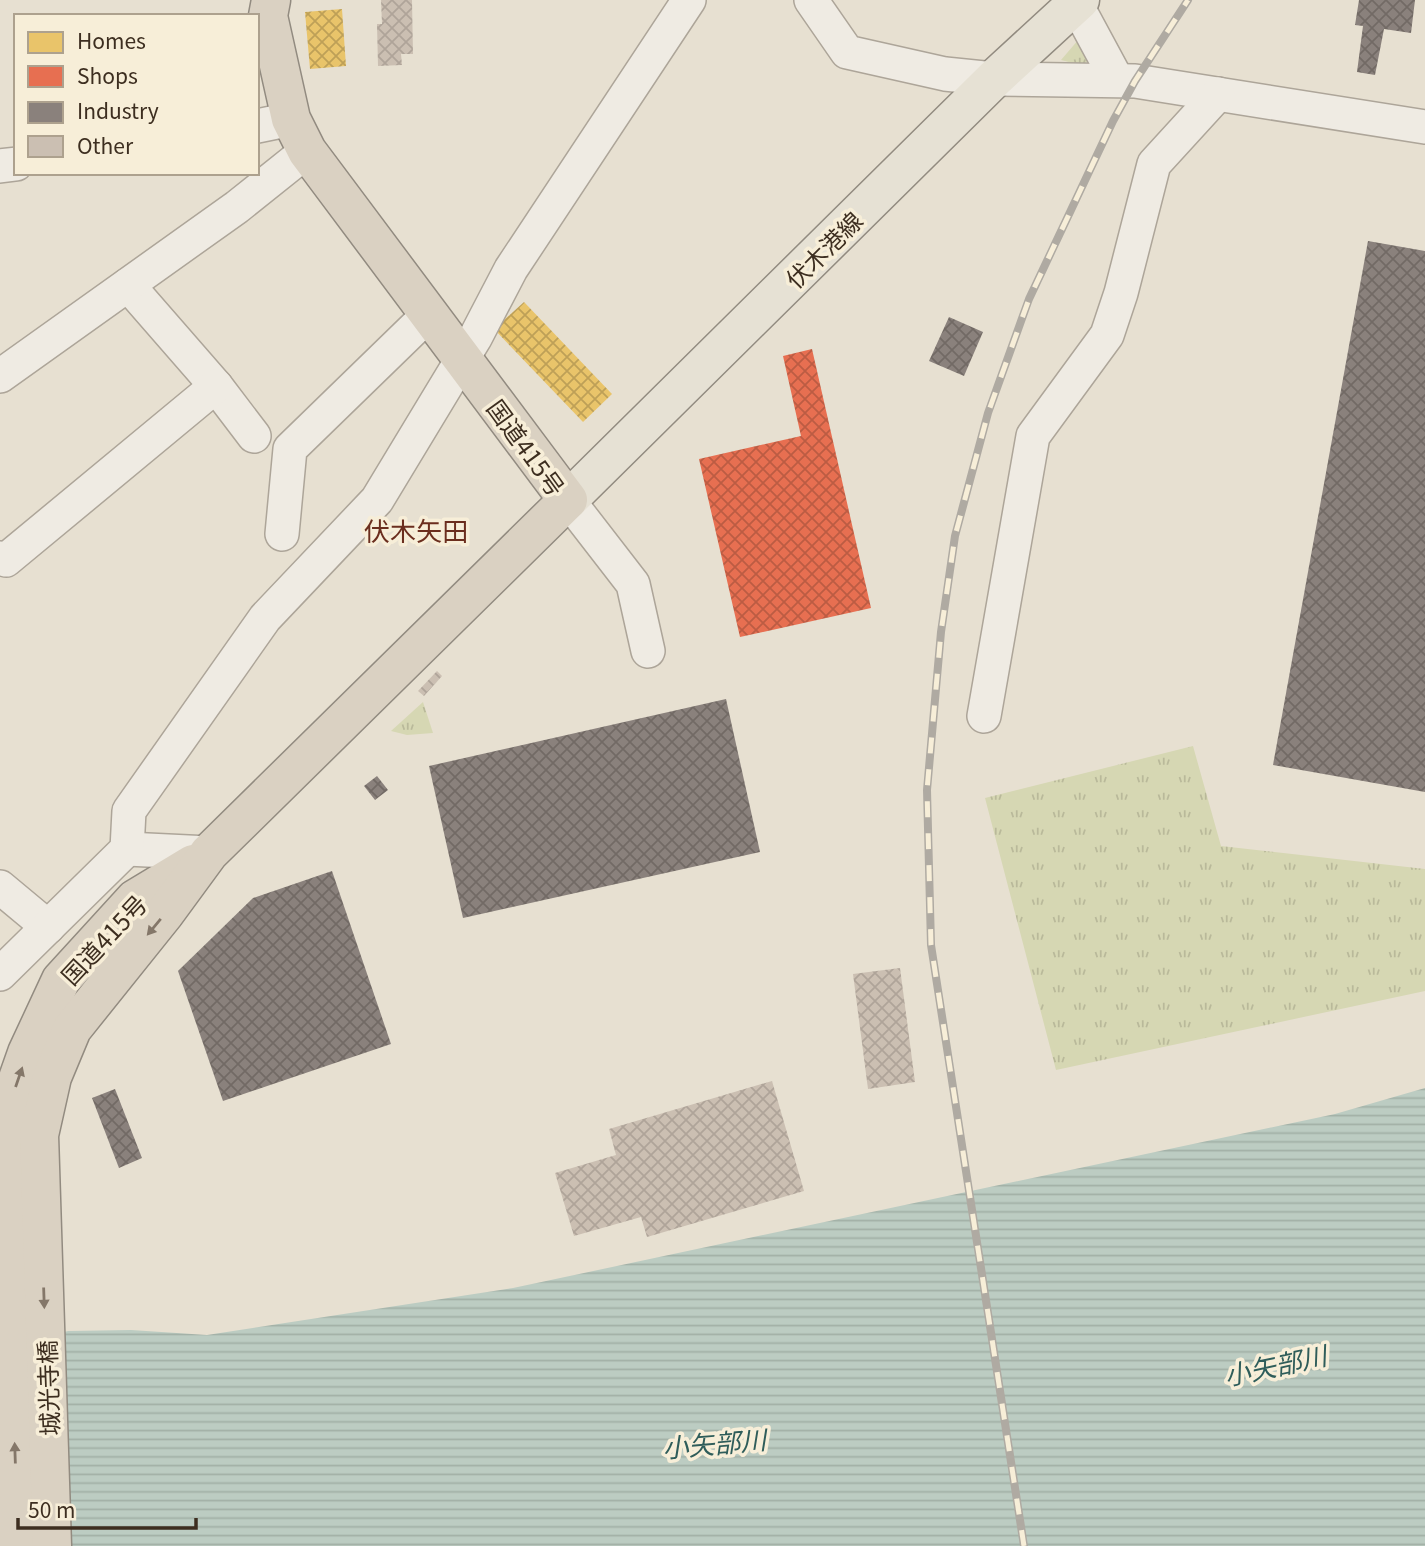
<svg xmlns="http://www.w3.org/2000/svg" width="1425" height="1546" viewBox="0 0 1425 1546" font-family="Georgia,'Noto Sans JP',serif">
<defs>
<pattern id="grass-tufts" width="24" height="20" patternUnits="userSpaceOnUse" patternTransform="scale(1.75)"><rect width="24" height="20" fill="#d6d7b3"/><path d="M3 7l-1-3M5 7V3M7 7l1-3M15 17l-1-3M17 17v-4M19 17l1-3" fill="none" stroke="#b9b99a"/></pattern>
<pattern id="water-rules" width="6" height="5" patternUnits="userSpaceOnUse" patternTransform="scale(1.75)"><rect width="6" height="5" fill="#bcccc2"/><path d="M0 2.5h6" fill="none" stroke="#a2b0a6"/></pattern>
<pattern id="homes-cross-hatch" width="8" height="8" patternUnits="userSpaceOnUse" patternTransform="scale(1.75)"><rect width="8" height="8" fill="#e9c46a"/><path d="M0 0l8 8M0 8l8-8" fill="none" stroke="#bea057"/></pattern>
<pattern id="shops-cross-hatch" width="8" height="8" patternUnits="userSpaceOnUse" patternTransform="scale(1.75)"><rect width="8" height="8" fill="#e76f51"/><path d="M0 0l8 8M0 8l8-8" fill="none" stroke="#bc5c43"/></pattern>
<pattern id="industry-cross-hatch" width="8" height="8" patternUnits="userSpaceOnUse" patternTransform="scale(1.75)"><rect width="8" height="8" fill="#8a817c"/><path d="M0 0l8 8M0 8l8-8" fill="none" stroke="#726a65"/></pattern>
<pattern id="building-cross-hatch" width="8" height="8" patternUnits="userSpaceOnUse" patternTransform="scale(1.75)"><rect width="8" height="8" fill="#cbbfb2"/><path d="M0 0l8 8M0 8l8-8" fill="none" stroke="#afa499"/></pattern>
</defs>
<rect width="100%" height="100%" fill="#e7e0d1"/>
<g fill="url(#grass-tufts)">
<polygon points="1079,39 1089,58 1084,66 1061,60"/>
<polygon points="423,702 433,733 407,735 391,731"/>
<polygon points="1193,746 1221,846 1425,869 1425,991 1056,1070 985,798"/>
</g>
<polygon fill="url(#water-rules)" points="1425,1088 1425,1546 0,1546 0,1348 68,1331 131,1330 207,1335 513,1288 1335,1114"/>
<g fill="url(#homes-cross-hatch)">
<polygon points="342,9 346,66 310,69 305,12"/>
<polygon points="524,302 612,394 583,422 494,329"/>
</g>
<polygon fill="url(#shops-cross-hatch)" points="812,349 871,608 740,637 699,459 801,436 783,356"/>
<g fill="url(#industry-cross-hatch)">
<polygon points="1359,0 1415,0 1411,33 1384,29 1375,75 1357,72 1363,26 1355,25"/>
<polygon points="1368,241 1425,251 1425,792 1273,765"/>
<polygon points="949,317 983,332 964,376 929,361"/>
<polygon points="726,699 760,852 463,918 429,766"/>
<polygon points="377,776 388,790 375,800 364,786"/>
<polygon points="332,871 391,1044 223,1101 178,971 253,898"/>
<polygon points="115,1089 142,1158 119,1168 92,1098"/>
</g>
<g fill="url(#building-cross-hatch)">
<polygon points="381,0 412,0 413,54 401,54 402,65 378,66 377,24 382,24"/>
<polygon points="437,671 442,676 424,696 418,691"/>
<polygon points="900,968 915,1082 868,1089 853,974"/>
<polygon points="772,1081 804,1191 647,1237 641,1217 574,1236 555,1173 616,1155 609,1129"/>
</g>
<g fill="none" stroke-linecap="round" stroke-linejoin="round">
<defs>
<g id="minor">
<polyline points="811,0 847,52 945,74 994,79 1135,81 1425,127"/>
<polyline points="1076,4 1117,80"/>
<polyline points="257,126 291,119"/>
<polyline points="0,166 16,164"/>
<polyline points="128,285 216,386 254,436"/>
<polyline points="0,376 237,207 307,151"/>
<polyline points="568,500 633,584 648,651"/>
<polyline points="282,534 290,449 430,313"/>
<polyline points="0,558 6,560 216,386"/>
<polyline points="984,716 1033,436 1107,335 1121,293 1154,164 1218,94"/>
<polyline points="127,849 209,853"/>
<polyline points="0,887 48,927"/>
<polyline points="0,974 127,849 129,811 265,618 377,500 475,338 511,269 689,0"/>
</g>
<polyline id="major" points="568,500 994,79 1080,0"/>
<g id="highway">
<polyline points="18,1546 5,1143 9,1104 27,1053 61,980 135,899 193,864"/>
<polyline points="52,1546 39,1135 52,1077 72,1029 165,913 209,853 568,500 307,151 291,119 268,16 271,0"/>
</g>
</defs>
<use href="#minor" stroke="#ada599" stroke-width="36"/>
<use href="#major" stroke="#928b80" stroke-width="41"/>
<use href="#highway" stroke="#928b80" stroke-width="41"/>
<use href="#minor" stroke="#efebe3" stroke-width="33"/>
<use href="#major" stroke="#e6e1d4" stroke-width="38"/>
<use href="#highway" stroke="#dad1c2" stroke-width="38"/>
<defs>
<polyline id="rail" points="1024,1546 931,945 927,790 941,632 955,536 988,413 1029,299 1113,121 1135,81 1188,0"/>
</defs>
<use href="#rail" stroke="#afaaa2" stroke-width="8"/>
<use href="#rail" stroke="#f7eed8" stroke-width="5" stroke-dasharray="16" stroke-linecap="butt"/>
</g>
<defs><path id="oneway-solid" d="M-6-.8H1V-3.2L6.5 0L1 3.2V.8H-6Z" transform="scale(1.75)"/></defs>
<g fill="#847769">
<use href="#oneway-solid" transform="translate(154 927) rotate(130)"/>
<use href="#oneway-solid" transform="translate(19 1077) rotate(-71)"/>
<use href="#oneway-solid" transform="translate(44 1298) rotate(88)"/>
<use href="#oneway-solid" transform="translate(15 1453) rotate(-92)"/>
</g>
<g text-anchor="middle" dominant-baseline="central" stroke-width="7" stroke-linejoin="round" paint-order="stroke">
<g font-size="24" fill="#3d2e20" stroke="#f7eed8">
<text transform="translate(823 249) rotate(-45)">伏木港線</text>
<text transform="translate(527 447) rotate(54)">国道415号</text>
<text transform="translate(103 939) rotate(-47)">国道415号</text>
<text transform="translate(47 1388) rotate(-92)">城光寺橋</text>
</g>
<g font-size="26" fill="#6b2e1e" stroke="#f7eed8">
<text x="416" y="529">伏木矢田</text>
</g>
<g font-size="26" font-style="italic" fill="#2f5d5a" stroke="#f7eed8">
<text transform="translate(1275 1364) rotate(-12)">小矢部川</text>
<text transform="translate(714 1442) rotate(-5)">小矢部川</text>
</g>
</g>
<rect x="14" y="14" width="245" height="161" fill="#f7eed8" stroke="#ada18e" stroke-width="2"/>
<rect x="28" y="32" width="35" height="21" fill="#e9c46a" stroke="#ada18e" stroke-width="2"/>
<text x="77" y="49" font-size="21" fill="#3d2e20">Homes</text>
<rect x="28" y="66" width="35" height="21" fill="#e76f51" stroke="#ada18e" stroke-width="2"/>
<text x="77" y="84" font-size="21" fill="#3d2e20">Shops</text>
<rect x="28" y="102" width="35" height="21" fill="#8a817c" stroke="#ada18e" stroke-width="2"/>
<text x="77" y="119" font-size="21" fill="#3d2e20">Industry</text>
<rect x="28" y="136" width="35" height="21" fill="#cbbfb2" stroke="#ada18e" stroke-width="2"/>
<text x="77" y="154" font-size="21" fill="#3d2e20">Other</text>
<path d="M18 1518v10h178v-10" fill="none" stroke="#3d2e20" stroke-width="3.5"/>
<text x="28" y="1518" font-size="21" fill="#3d2e20" stroke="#f7eed8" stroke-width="5" paint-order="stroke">50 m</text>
</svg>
